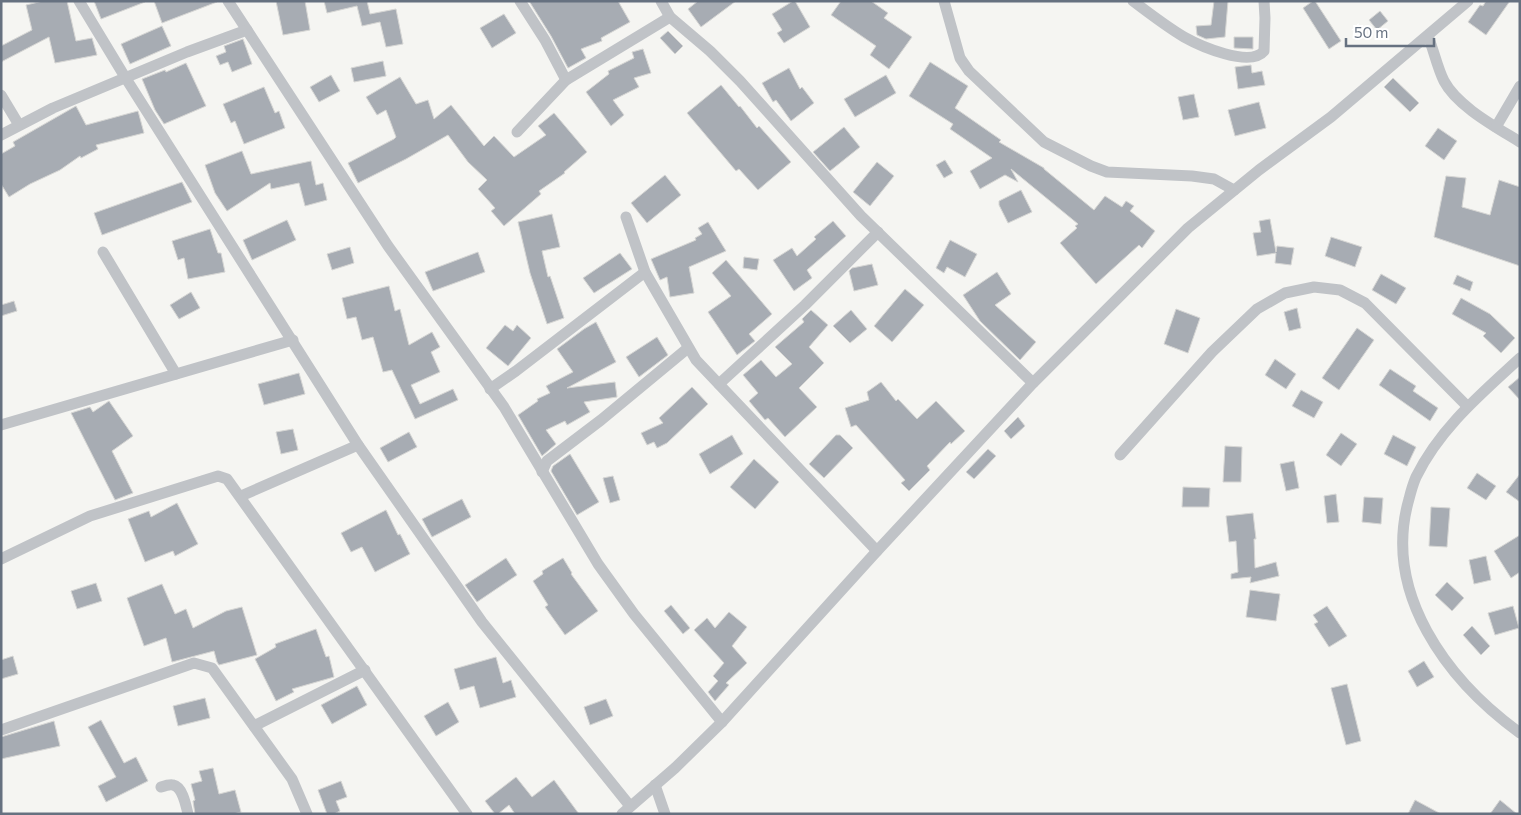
<svg xmlns="http://www.w3.org/2000/svg" width="1521" height="815" viewBox="0 0 1521 815" font-family="Commissioner,sans-serif">
<rect width="100%" height="100%" fill="#f5f5f2"/>
<g fill="#a7acb3" stroke="#d6d6d4">
<polygon points="43,1 67,1 76,41 92,38 97,55 55,63 49,37 1,62 1,46 32,30 26,5"/>
<polygon points="94,1 145,1 145,2 101,19"/>
<polygon points="154,1 217,1 217,2 162,23"/>
<polygon points="276,1 305,1 310,30 283,35"/>
<polygon points="324,1 367,1 370,14 396,9 403,44 386,47 380,22 362,26 357,6 327,13"/>
<polygon points="529,1 618,1 630,22 601,38 602,41 581,49 586,58 568,68 551,36"/>
<polygon points="698,1 736,1 701,27 688,9"/>
<polygon points="793,1 795,1 810,27 784,43 777,33 782,30 772,14"/>
<polygon points="841,1 871,1 888,13 884,18 912,37 889,69 870,55 876,46 831,15"/>
<polygon points="1214,1 1228,1 1225,37 1206,39 1197,35 1196,26 1211,25"/>
<polygon points="1313,1 1315,1 1341,41 1329,49 1303,8"/>
<polygon points="1486,1 1510,1 1486,35 1468,22 1480,5 1483,6"/>
<polygon points="1380,11 1388,21 1377,30 1369,20"/>
<polygon points="504,14 516,33 492,48 480,28"/>
<polygon points="162,26 171,46 130,64 121,44"/>
<polygon points="668,31 683,46 675,54 660,38"/>
<polygon points="1234,37 1253,37 1253,49 1234,48"/>
<polygon points="243,39 252,64 232,72 228,62 220,65 216,56 226,52 224,46"/>
<polygon points="643,49 651,73 634,78 639,87 613,100 624,115 611,126 586,92 609,74 608,71 634,58 632,52"/>
<polygon points="383,61 386,76 354,82 351,68"/>
<polygon points="930,62 968,86 955,108 1001,140 999,142 1044,168 1044,169 1094,210 1105,196 1122,207 1126,201 1134,206 1130,211 1155,231 1142,248 1139,245 1096,284 1060,243 1077,228 1075,226 1078,224 1011,169 1018,182 1005,175 980,189 970,171 992,158 950,129 953,124 909,96"/>
<polygon points="186,63 206,106 164,124 155,110 142,79 165,70 166,72"/>
<polygon points="1251,65 1252,73 1262,71 1265,85 1238,89 1235,67"/>
<polygon points="789,68 800,89 802,87 814,103 791,121 776,100 773,102 762,83"/>
<polygon points="331,75 340,91 319,102 310,87"/>
<polygon points="886,75 896,93 855,117 844,99"/>
<polygon points="400,77 416,104 428,100 434,119 451,105 484,146 494,136 514,157 546,135 538,126 554,113 587,152 564,172 565,173 539,191 541,194 504,226 491,211 495,208 478,189 487,180 468,162 448,135 406,159 358,183 348,163 394,139 396,137 386,110 377,115 366,97"/>
<polygon points="1393,78 1419,103 1410,112 1384,87"/>
<polygon points="721,85 739,107 740,106 757,128 759,126 791,162 758,190 739,169 736,171 687,113"/>
<polygon points="264,87 275,113 279,111 285,128 244,144 235,121 231,123 223,104"/>
<polygon points="1194,94 1199,117 1183,120 1178,97"/>
<polygon points="1259,102 1266,128 1235,136 1228,110"/>
<polygon points="76,106 86,125 138,111 144,133 96,145 98,149 81,158 80,156 60,170 30,184 9,197 1,184 1,154 15,146 13,142"/>
<polygon points="844,127 860,147 830,171 813,152"/>
<polygon points="1438,128 1457,141 1444,160 1425,146"/>
<polygon points="242,151 251,174 311,161 316,185 323,183 327,200 305,206 299,183 271,189 270,183 227,211 215,193 205,165"/>
<polygon points="945,160 953,173 944,178 936,165"/>
<polygon points="877,162 894,176 870,206 853,192"/>
<polygon points="665,175 681,195 647,223 631,203"/>
<polygon points="1446,176 1466,178 1462,207 1490,215 1499,180 1520,187 1520,266 1434,237"/>
<polygon points="182,182 192,202 102,235 94,213"/>
<polygon points="1021,190 1032,212 1008,223 999,205 999,201"/>
<polygon points="552,214 560,247 542,251 548,277 550,276 564,318 547,324 530,273 518,222"/>
<polygon points="1270,219 1276,252 1277,246 1294,248 1291,265 1275,263 1276,253 1257,256 1253,233 1261,232 1259,221"/>
<polygon points="287,220 296,240 252,260 243,240"/>
<polygon points="833,221 846,236 807,270 812,278 794,291 773,260 792,248 797,256 816,239 814,237"/>
<polygon points="708,222 726,251 689,267 694,293 670,297 667,277 660,280 651,259 696,240 695,238 702,234 698,228"/>
<polygon points="210,229 218,253 221,253 225,272 188,279 184,258 178,260 172,241"/>
<polygon points="1331,237 1362,247 1355,267 1325,256"/>
<polygon points="950,240 977,254 965,277 947,267 944,273 936,268"/>
<polygon points="350,247 354,263 332,270 327,254"/>
<polygon points="478,252 485,272 433,291 425,272"/>
<polygon points="620,253 632,269 594,293 583,278"/>
<polygon points="744,257 759,259 757,270 743,268"/>
<polygon points="726,260 772,314 749,334 755,341 737,355 708,312 731,296 712,273"/>
<polygon points="872,264 878,285 854,291 849,271 852,268"/>
<polygon points="997,272 1011,294 995,305 1036,342 1020,360 980,321 963,295"/>
<polygon points="1381,274 1406,288 1396,304 1372,290"/>
<polygon points="1457,275 1473,282 1470,291 1453,284"/>
<polygon points="389,286 395,311 400,309 409,345 432,332 440,347 431,352 440,372 411,385 420,404 453,389 458,400 415,419 392,370 383,372 373,337 362,340 356,317 347,319 342,298"/>
<polygon points="905,289 924,305 892,342 874,326"/>
<polygon points="191,292 200,308 179,319 170,305"/>
<polygon points="1461,298 1490,314 1515,338 1501,353 1483,336 1486,333 1452,314"/>
<polygon points="14,301 17,311 1,316 1,305"/>
<polygon points="1297,308 1301,328 1289,331 1284,312"/>
<polygon points="1176,309 1200,318 1188,353 1164,344"/>
<polygon points="811,310 828,325 809,347 824,363 799,388 817,407 785,437 768,418 765,420 749,401 758,393 743,375 761,360 776,377 792,364 775,347 804,322 802,319"/>
<polygon points="851,310 867,329 850,343 833,326"/>
<polygon points="596,322 616,362 567,388 615,382 617,397 584,402 590,412 567,425 565,421 546,430 556,444 542,456 518,415 538,401 537,399 550,393 546,386 573,372 557,349 584,329"/>
<polygon points="505,325 513,331 517,325 531,338 508,366 486,348"/>
<polygon points="1357,328 1374,340 1339,390 1322,378"/>
<polygon points="657,337 668,355 639,377 626,357"/>
<polygon points="1275,359 1296,374 1286,389 1265,375"/>
<polygon points="1390,369 1416,386 1413,391 1438,408 1430,421 1379,385"/>
<polygon points="299,373 305,394 264,405 258,384"/>
<polygon points="1520,377 1520,400 1508,387"/>
<polygon points="881,382 896,401 898,399 917,419 936,401 965,431 951,444 950,442 927,466 930,470 909,491 901,483 905,480 856,425 851,427 845,408 869,400 867,392"/>
<polygon points="692,387 708,404 667,443 657,448 654,442 647,445 641,433 663,423 659,418"/>
<polygon points="1301,390 1323,402 1314,418 1292,406"/>
<polygon points="109,401 133,436 112,451 133,493 115,500 71,413 90,407 93,412"/>
<polygon points="1018,417 1025,426 1011,439 1004,431"/>
<polygon points="293,429 298,450 281,454 276,432"/>
<polygon points="409,432 417,447 388,462 380,448"/>
<polygon points="1341,433 1357,444 1341,466 1326,455"/>
<polygon points="732,435 743,454 710,474 699,454"/>
<polygon points="836,435 840,435 853,448 824,478 809,464"/>
<polygon points="1393,435 1416,447 1407,466 1384,454"/>
<polygon points="1225,446 1242,447 1241,482 1223,482"/>
<polygon points="988,449 996,456 974,479 966,472"/>
<polygon points="570,454 599,502 577,515 551,471 553,466"/>
<polygon points="754,459 779,482 755,509 730,487"/>
<polygon points="1294,461 1299,488 1286,491 1280,464"/>
<polygon points="1477,473 1496,486 1486,500 1467,488"/>
<polygon points="1520,474 1520,502 1506,492"/>
<polygon points="613,476 620,500 610,503 603,478"/>
<polygon points="1183,487 1210,488 1209,507 1182,507"/>
<polygon points="1336,494 1339,522 1327,523 1324,496"/>
<polygon points="1364,497 1383,498 1381,524 1362,522"/>
<polygon points="462,499 471,517 432,537 422,519"/>
<polygon points="177,503 198,544 175,556 173,551 145,562 128,519 149,511 151,517"/>
<polygon points="1431,507 1450,508 1447,547 1429,546"/>
<polygon points="386,510 398,535 400,534 410,554 375,572 362,547 351,552 341,533"/>
<polygon points="1253,513 1256,539 1254,539 1255,568 1276,562 1279,576 1250,583 1251,577 1231,579 1231,574 1238,572 1236,541 1229,542 1226,516"/>
<polygon points="1520,535 1520,572 1511,578 1494,551"/>
<polygon points="1486,556 1491,580 1474,584 1469,560"/>
<polygon points="506,558 517,575 477,602 465,585"/>
<polygon points="563,558 572,573 571,574 598,611 565,635 545,607 548,605 533,581 543,574 542,571"/>
<polygon points="1447,582 1464,598 1452,611 1435,595"/>
<polygon points="96,583 102,601 77,609 71,591"/>
<polygon points="162,584 175,614 186,609 193,628 226,611 242,607 257,655 219,665 217,662 214,651 172,662 166,638 144,646 127,598"/>
<polygon points="1250,590 1280,594 1276,621 1246,617"/>
<polygon points="671,605 690,628 683,634 664,611"/>
<polygon points="1327,606 1347,636 1329,647 1314,624 1318,622 1313,615"/>
<polygon points="1513,606 1519,628 1495,635 1488,613"/>
<polygon points="729,612 747,627 732,646 747,663 726,683 729,685 715,701 708,692 718,681 713,676 724,663 694,630 707,618 715,628"/>
<polygon points="1472,626 1490,646 1481,655 1463,635"/>
<polygon points="316,629 326,657 329,656 334,677 292,689 294,692 276,701 255,659 276,647 275,644"/>
<polygon points="13,656 18,674 1,679 1,660"/>
<polygon points="496,657 503,683 511,680 516,697 480,708 474,686 460,690 454,669"/>
<polygon points="1424,661 1434,677 1417,687 1408,671"/>
<polygon points="1347,684 1361,741 1346,745 1331,688"/>
<polygon points="357,686 367,705 332,724 321,705"/>
<polygon points="205,698 210,718 178,726 173,706"/>
<polygon points="606,699 613,716 590,725 584,707"/>
<polygon points="448,702 459,722 436,736 424,716"/>
<polygon points="101,720 124,763 136,757 148,781 106,802 98,786 116,777 88,727"/>
<polygon points="54,721 60,746 1,759 1,737"/>
<polygon points="213,768 219,794 235,790 241,812 233,814 195,814 193,801 195,800 191,784 202,781 199,771"/>
<polygon points="516,777 532,797 554,780 579,814 515,814 509,805 498,814 495,814 485,801"/>
<polygon points="341,781 347,797 336,801 340,811 334,814 327,814 318,790"/>
<polygon points="1415,800 1441,814 1408,814"/>
<polygon points="1500,800 1517,814 1490,814"/>
</g>
<g fill="none" stroke-linecap="round" stroke-linejoin="round">
<g stroke="#c0c3c7" stroke-width="11">
<polyline points="79,1 125,77 358,445 482,622 630,806"/>
<polyline points="228,1 388,246 504,407 598,564 634,614 722,722"/>
<polyline points="520,1 545,40 566,80"/>
<polyline points="661,1 670,17 710,51 740,81 861,216 1033,383"/>
<polyline points="944,1 960,58 969,71 1044,142 1091,166 1107,172 1192,176 1214,179 1234,190"/>
<path d="M1133,1c17,13 34,26 51,36 16,9 66,31 80,14l1,-33 -1,-17"/>
<path d="M1428,36c5,12 10,34 16,45 13,25 52,46 76,61"/>
<polyline points="1,95 19,125"/>
<polyline points="1496,127 1520,86"/>
<polyline points="517,132 566,80 670,17"/>
<polyline points="1,135 53,108 187,52 247,30"/>
<polyline points="626,217 645,272 696,360 877,551"/>
<polyline points="103,252 176,374"/>
<path d="M1520,358c-39,36 -80,70 -104,119 -3,7 -5,14 -7,22 -27,94 38,181 111,234"/>
<polyline points="719,384 805,305 878,232"/>
<polyline points="490,389 516,371 645,272"/>
<polyline points="1,425 293,340"/>
<polyline points="1120,455 1212,352 1257,309 1285,293 1314,287 1340,290 1365,303 1467,406"/>
<polyline points="542,472 547,461 601,420 688,348"/>
<polyline points="241,496 358,445"/>
<polyline points="1,559 90,516 218,476 227,479 467,814"/>
<polyline points="254,726 365,670"/>
<polyline points="1,730 194,663 212,668 292,779 307,814"/>
<polyline points="655,785 665,814"/>
<path d="M161,787c3,-1 9,-3 12,-2 10,2 13,21 15,29"/>
<polyline points="622,814 675,768 722,722 877,551 1033,383 1188,228 1259,170 1331,117 1468,1"/>
</g>
</g>
<rect width="1521" height="815" fill="none" stroke="#667180" stroke-width="5"/>
<path d="M1346 38v8h88v-8" fill="none" stroke="#667180" stroke-width="2.5"/>
<text x="1354" y="38" font-size="15" fill="#667180" stroke="#ffffff" stroke-width="4" paint-order="stroke">50 m</text>
</svg>
